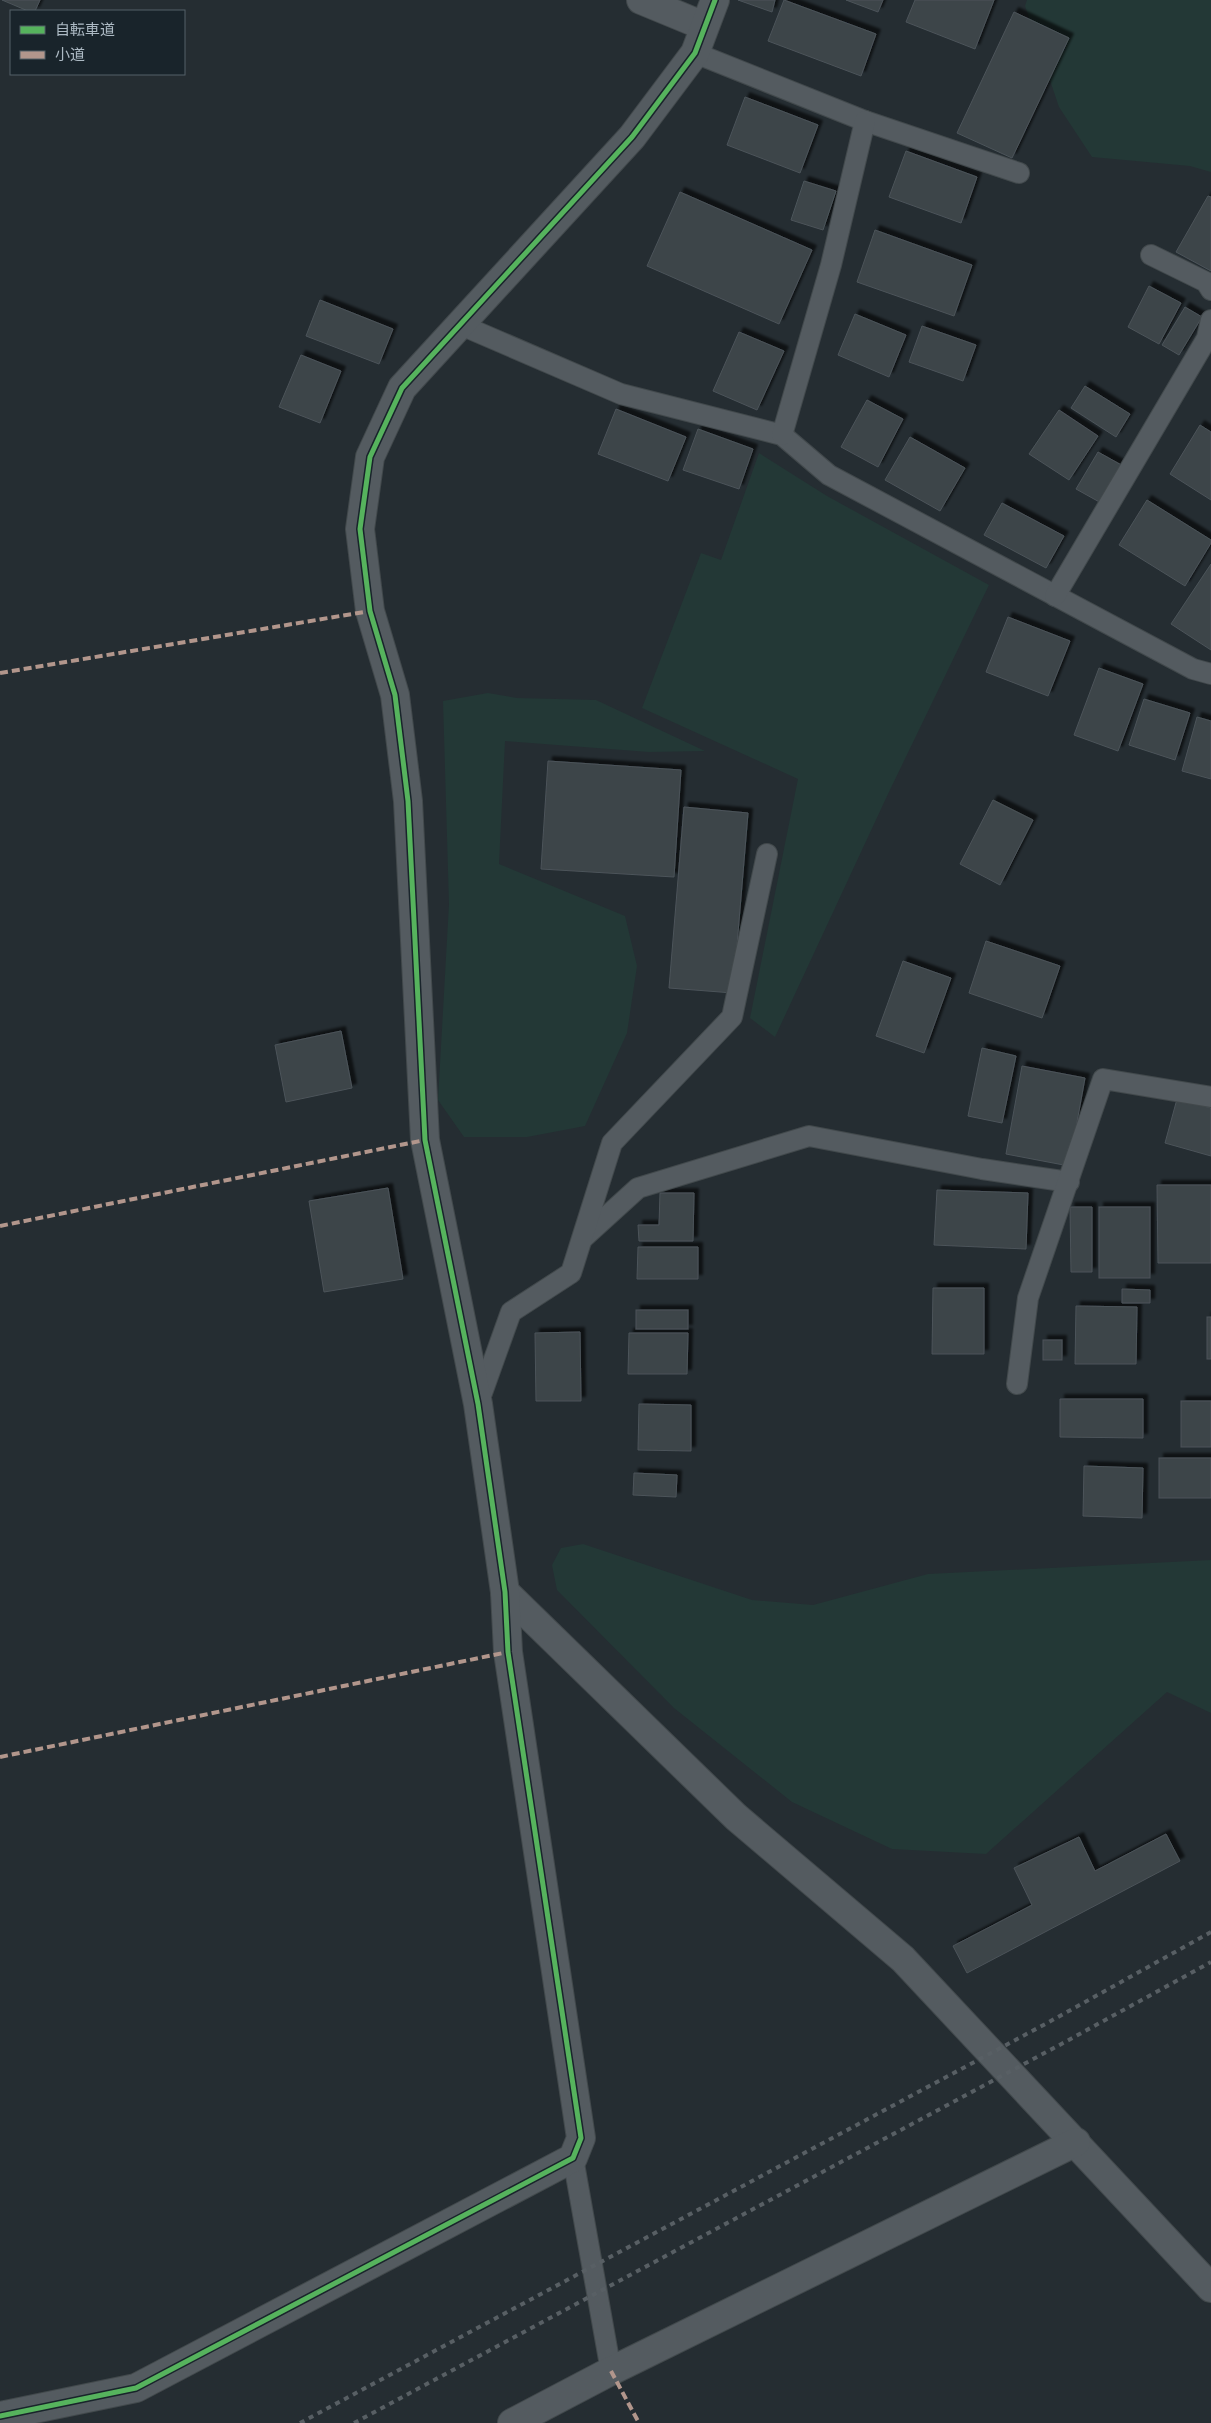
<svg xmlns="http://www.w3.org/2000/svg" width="1211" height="2423" viewBox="0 0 1211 2423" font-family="'Space Grotesk','Noto Sans JP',sans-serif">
<defs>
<filter id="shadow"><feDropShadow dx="4.5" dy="-4.5" stdDeviation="1" flood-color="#0009"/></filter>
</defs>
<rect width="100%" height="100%" fill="#252d32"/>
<g fill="#233836">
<polygon points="1027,0 1211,0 1211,172 1190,166 1092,157 1059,107 1025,6"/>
<polygon points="759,453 827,496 989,585 888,794 775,1037 750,1018 798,779 642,708 701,553 721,560"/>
<polygon points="488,693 517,698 596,700 705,751 649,752 505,741 499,864 625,916 637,966 627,1033 585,1126 527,1137 464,1137 438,1100 449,904 443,701"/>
<polygon points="583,1544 752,1600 813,1605 928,1574 1211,1560 1211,1713 1167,1692 986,1854 892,1849 792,1802 674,1708 557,1590 552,1565 561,1548"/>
</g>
<g fill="#3d4448" stroke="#4c545a" filter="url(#shadow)">
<polygon points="2,0 40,0 35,11 28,11"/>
<polygon points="738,0 775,0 772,12"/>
<polygon points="784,0 876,34 861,76 768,41"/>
<polygon points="846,0 883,0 878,12"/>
<polygon points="915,0 994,0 975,49 906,22"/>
<polygon points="1014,12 1069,38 1012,158 957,133"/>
<polygon points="745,97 818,125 800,173 727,145"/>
<polygon points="906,151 977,177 961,223 889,197"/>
<polygon points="804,181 836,191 823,230 791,220"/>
<polygon points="680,192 812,250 779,324 647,266"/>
<polygon points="1208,196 1211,197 1211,271 1176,252"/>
<polygon points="875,230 972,265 954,316 857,282"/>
<polygon points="1149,286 1181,303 1159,344 1128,327"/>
<polygon points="320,300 393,329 379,364 306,336"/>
<polygon points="1185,307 1202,317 1179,355 1162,345"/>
<polygon points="855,314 906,335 889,377 838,355"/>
<polygon points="922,326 976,345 963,381 909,362"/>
<polygon points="739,332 784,351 757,410 713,391"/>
<polygon points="301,355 341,371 320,423 279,407"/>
<polygon points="1085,386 1130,414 1116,437 1071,408"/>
<polygon points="867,400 903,419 878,467 841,447"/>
<polygon points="616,409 686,437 668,481 598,454"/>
<polygon points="1059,410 1098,436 1069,480 1029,454"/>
<polygon points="1200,425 1211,432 1211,500 1170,474"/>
<polygon points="698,429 753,449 739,489 683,470"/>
<polygon points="910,437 965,468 940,511 885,480"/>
<polygon points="1098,452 1125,467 1103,504 1076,489"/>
<polygon points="1147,500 1211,540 1211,543 1185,586 1119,545"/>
<polygon points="1002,503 1064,536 1046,568 984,535"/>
<polygon points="1211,564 1211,650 1171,624"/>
<polygon points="1008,617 1070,641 1048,696 986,672"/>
<polygon points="1099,668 1143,684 1118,751 1074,735"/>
<polygon points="1144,699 1190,713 1175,760 1129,745"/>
<polygon points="1197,717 1211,721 1211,779 1182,771"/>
<polygon points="548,761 681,770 674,877 541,869"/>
<polygon points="993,800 1033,820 1000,885 960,864"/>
<polygon points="684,807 748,813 733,993 669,988"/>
<polygon points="986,941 1060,966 1042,1018 969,993"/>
<polygon points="903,961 951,978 924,1053 876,1036"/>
<polygon points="341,1031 352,1088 286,1102 275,1045"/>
<polygon points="982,1048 1016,1056 1002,1123 968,1116"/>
<polygon points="1022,1066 1085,1078 1069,1166 1006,1154"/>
<polygon points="1177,1099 1211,1108 1211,1156 1165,1143"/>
<polygon points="1157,1185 1211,1185 1211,1263 1158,1263"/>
<polygon points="388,1188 403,1279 324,1292 309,1201"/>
<polygon points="937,1190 1028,1193 1026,1249 934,1245"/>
<polygon points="660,1193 694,1193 693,1241 639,1241 638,1225 659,1225"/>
<polygon points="1070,1207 1092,1207 1092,1272 1071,1272"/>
<rect x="1099" y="1207" width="51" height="71"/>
<polygon points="638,1247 698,1247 698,1279 637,1279"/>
<polygon points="933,1288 984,1288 984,1354 932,1354"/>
<polygon points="1122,1289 1150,1290 1150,1303 1122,1303"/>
<polygon points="1076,1306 1137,1307 1136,1364 1075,1364"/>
<rect x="636" y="1310" width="52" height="19"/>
<rect x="1207" y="1317" width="4" height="42"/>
<polygon points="580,1332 581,1401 536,1401 535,1333"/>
<polygon points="629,1333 688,1333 687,1374 628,1374"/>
<rect x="1043" y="1340" width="19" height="20"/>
<polygon points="1060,1399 1143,1399 1143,1438 1060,1437"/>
<rect x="1181" y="1401" width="30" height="46"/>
<polygon points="639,1404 691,1405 691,1451 638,1450"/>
<rect x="1159" y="1458" width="52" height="40"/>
<polygon points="1084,1466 1143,1468 1142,1518 1083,1516"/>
<polygon points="634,1473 677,1475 676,1497 633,1495"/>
<polygon points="1166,1834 1180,1861 967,1973 953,1946 1032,1905 1014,1868 1079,1837 1095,1871"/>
</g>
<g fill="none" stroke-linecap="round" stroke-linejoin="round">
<defs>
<g id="service">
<polyline points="695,53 865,121 1019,173"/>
<polyline points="1151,255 1206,282 1211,290"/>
<polyline points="461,325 621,394 782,435 829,475 1193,669 1211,674"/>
<polyline points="782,435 831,265 865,121"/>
<polyline points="1055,596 1207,338 1211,320"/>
<polyline points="583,1238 638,1188 809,1136 982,1169 1069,1182"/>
<polyline points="1017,1384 1028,1298 1103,1079 1211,1097"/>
<polyline points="478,1404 511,1312 571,1273 612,1143 732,1017 767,854"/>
<polyline points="573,2158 611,2371"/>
</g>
<g id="minor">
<polyline points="641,0 704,26"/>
<polyline points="505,1592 736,1817 903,1959 1211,2288"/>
<polyline points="0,2416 136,2388 573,2158 581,2138 508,1652 505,1592 478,1404 425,1140 408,801 395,695 370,611 360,529 370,457 402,388 632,137 695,53 715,0"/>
<polyline points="512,2423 611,2371 1076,2142"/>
</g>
</defs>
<use href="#service" stroke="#42494c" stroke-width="22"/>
<use href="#minor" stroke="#42494c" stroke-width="30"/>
<use href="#service" stroke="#545b60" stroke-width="20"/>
<use href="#minor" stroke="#545b60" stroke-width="28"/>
<g stroke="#585f64" stroke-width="4" stroke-dasharray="5 5" stroke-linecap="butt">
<polyline points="300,2423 1049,2022 1211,1932"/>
<polyline points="354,2423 1065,2042 1211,1962"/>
</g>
<g stroke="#b2968c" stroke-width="4" stroke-dasharray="8 4" stroke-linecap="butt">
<polyline points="0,673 370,611"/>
<polyline points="0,1226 425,1140"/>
<polyline points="0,1757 508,1652"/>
<polyline points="611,2371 639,2423"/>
</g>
<defs>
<polyline id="cycleway" points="0,2416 136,2388 573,2158 581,2138 508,1652 505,1592 478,1404 425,1140 408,801 395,695 370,611 360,529 370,457 402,388 632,137 695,53 715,0"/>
</defs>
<use href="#cycleway" stroke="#19242b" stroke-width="8"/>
<use href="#cycleway" stroke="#56b35d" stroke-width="5"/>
</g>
<rect x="10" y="10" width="175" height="65" fill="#19242b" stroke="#546068"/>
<rect x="20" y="26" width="25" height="8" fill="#56b35d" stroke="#546068"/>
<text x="55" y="35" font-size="15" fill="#adbac4">自転車道</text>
<rect x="20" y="51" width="25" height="8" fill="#b2968c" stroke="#546068"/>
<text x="55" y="60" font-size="15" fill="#adbac4">小道</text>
</svg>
